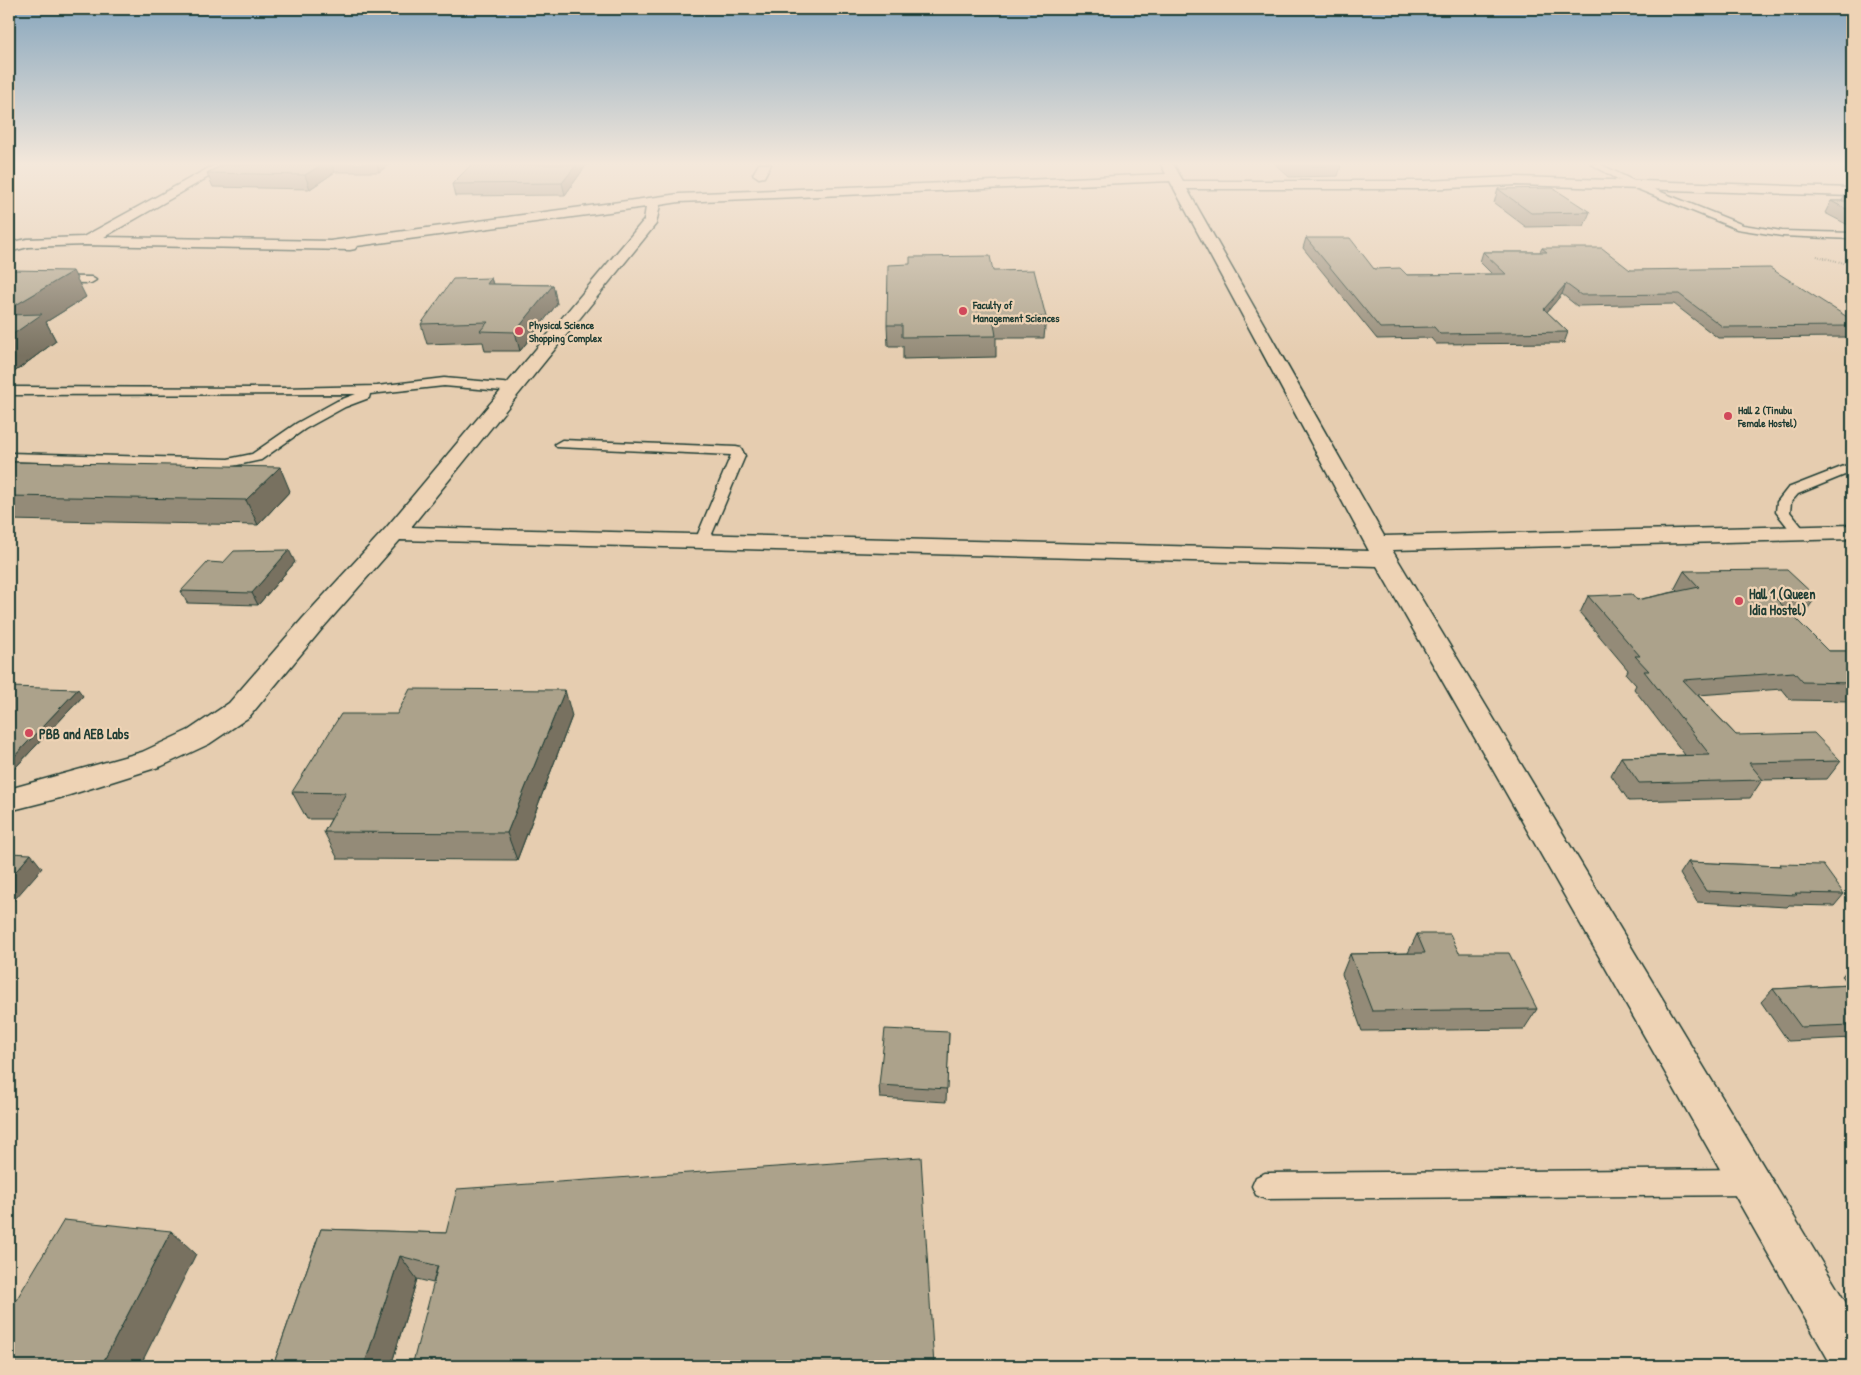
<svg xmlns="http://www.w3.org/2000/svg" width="1861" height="1375" viewBox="0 0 1861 1375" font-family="'Patrick Hand',sans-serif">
<rect width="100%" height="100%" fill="#e6cdb0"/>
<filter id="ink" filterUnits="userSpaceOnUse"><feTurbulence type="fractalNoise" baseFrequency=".02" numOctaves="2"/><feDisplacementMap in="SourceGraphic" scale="10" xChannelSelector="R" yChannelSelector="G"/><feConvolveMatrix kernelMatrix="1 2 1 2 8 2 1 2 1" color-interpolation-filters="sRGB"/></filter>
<g filter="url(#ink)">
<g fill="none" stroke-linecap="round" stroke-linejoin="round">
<defs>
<g id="service">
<polygon points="1591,164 1600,164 1636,182 1743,225 1782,231 1852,233 1852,239 1782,236 1737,229 1630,186"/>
<polygon points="9,276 91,277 96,280 91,283 9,282"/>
<polygon points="444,378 514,384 520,388 514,392 444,386 370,394 369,398 345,407 305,429 261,460 228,467 9,461 9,453 228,459 252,454 297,423 337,401 356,394 9,395 9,387 284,388 377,386"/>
<polygon points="562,440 736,447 741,448 745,456 709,541 707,544 697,544 695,541 731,455 557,447 555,444"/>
<polygon points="1852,463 1852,472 1798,494 1791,502 1790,512 1806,532 1804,535 1794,535 1776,512 1777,502 1788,488"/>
<polygon points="1750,1169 1759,1173 1763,1182 1759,1191 1750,1195 1265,1199 1256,1195 1252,1186 1256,1177 1265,1173"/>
</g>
<g id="minor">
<path d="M216,164h15l-127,73 226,4 349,-47 487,-20 -5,-10h12l10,17h241l92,-4 336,11v8l-336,-11 -92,4h-237l197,347 468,-11v14l-460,11 460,763v53h-20l-455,-800 -977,-26 -79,90 -72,87 -40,27 -47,22 -102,32 -51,13v-22l133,-37 47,-22 40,-27 74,-85 83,-90 258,-308 2,-13 -289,39 -2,3 -5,1 -265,-5 -57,2 -19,5v-9l18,-4 56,-2zM1170,181l199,370 -958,-24 245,-303 4,-19 19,-3z"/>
<polygon points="759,164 771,164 764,177 759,178 753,174"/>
</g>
</defs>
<use href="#service" stroke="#1f3d34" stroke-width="3"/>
<use href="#minor" stroke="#1f3d34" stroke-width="3"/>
<polyline stroke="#1f3d34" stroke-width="2" stroke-dasharray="0.5 2" stroke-linecap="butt" points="1817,256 1852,265"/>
<use href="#service" fill="#eed3b5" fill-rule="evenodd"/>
<use href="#minor" fill="#eed3b5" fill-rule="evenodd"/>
</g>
<g fill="#948b78" stroke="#1f3d34">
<polygon points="224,164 390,164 379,172 335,172 310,189 213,187 207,173"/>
<polygon points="587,164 565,195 455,196 452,184"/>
<polygon points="1275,164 1338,164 1341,166 1338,176 1289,177"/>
<polygon points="1498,189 1590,212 1584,226 1526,227 1494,203"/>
<polygon points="1847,191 1852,191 1852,227 1825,213 1831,201 1842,201"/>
<polygon points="1306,238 1374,269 1407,275 1492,274 1480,262 1483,252 1540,252 1542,248 1630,270 1852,320 1852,337 1718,338 1674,304 1577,306 1562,294 1547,312 1568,332 1564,343 1436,344 1431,338 1377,339 1303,248"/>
<polygon points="9,270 86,297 46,322 56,341 13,373 9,373"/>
<polygon points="993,271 1046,317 1044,338 996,338 996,357 903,359 903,346 888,346 887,325"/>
<polygon points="491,278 493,284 553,285 557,304 520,351 485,351 483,342 427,344 421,324"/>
<polygon points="9,462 290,491 258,525 9,520"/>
<polygon points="295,562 258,605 187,603 181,591"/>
<polygon points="1684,571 1816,597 1804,614 1791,614 1828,651 1852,651 1852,701 1791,700 1782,689 1698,695 1736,735 1841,761 1827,779 1762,780 1750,798 1629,801 1611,775 1621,757 1685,755 1634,689 1636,685 1626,674 1628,670 1580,613 1588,596 1637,600 1678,591 1675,588"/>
<polygon points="9,687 83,696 14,769 9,769"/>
<polygon points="572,716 517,860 338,859 324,832 331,819 307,819 292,792"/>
<polygon points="1688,862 1779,866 1780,864 1844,894 1834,906 1789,905 1787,907 1697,902 1680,874"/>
<polygon points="1417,934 1459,953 1537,1009 1524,1029 1362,1031 1342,974 1350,954 1408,953"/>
<polygon points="1852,965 1852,1038 1788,1041 1761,1002 1773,989 1850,985 1842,976"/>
<polygon points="949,1032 946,1102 880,1098 879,1085"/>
<polygon points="321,1229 446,1233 433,1283 417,1279 391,1366 273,1366"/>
</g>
<g fill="#787161" stroke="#1f3d34">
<polygon points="323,164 332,164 335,172 310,189 305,175"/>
<polygon points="377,164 390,164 379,172"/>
<polygon points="577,164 587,164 565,195 562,183"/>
<polygon points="73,271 86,297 46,322 56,341 13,373 9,365 9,309"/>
<polygon points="491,278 496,296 487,284"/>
<polygon points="1566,284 1562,294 1540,320 1544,309"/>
<polygon points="553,285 557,304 520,351 515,332"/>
<polygon points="280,467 290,491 258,525 246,500"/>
<polygon points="289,550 295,562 258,605 252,593"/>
<polygon points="78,689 83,696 14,769 9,762"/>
<polygon points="565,690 572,716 517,860 507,833"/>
<polygon points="31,854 42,868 9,906 9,879"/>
<polygon points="171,1231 196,1254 140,1366 101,1366"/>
<polygon points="400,1256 417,1279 391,1366 364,1366"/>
</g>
<g fill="#aca28b" stroke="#1f3d34">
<polygon points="224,164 323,164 305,175 207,173"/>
<polygon points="472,164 577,164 562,183 452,184"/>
<polygon points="1288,164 1338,164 1341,166 1291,166"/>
<polygon points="1553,188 1590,212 1531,213 1498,189"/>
<polygon points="1831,201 1852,201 1852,212"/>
<polygon points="1306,238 1350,238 1374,269 1400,268 1407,275 1506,274 1483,252 1547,252 1542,248 1602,248 1630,270 1770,268 1852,320 1852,326 1723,327 1679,294 1581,295 1566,284 1544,309 1568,332 1440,334 1434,327 1380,328"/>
<polygon points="990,256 993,271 1034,270 1046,317 993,317 996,336 902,337 902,325 887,325 888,265 910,264 910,257"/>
<polygon points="9,270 73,271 9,309"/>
<polygon points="491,278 487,284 553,285 515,332 480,331 488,322 421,324 453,279"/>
<polygon points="42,314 9,337 9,315"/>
<polygon points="9,462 280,467 246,500 9,496"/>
<polygon points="289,550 252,593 181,591 208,562 223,563 234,551"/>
<polygon points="1787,570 1816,597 1775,598 1828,651 1852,651 1852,683 1803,682 1794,672 1683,680 1736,735 1814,733 1841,761 1749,763 1763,780 1639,783 1621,757 1710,755 1644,671 1649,671 1635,656 1640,656 1588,596 1632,594 1637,600 1699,587 1684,571"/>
<polygon points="9,687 78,689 9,762"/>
<polygon points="410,689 565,690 507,833 324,832 346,793 292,792 341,714 397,714"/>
<polygon points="9,853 31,854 9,879"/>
<polygon points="1688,862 1781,866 1780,864 1823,865 1844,894 1795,893 1797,895 1706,891"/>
<polygon points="1417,934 1450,934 1459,953 1509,953 1537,1009 1372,1011 1350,954 1425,953"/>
<polygon points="1852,985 1852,1025 1801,1027 1773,989"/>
<polygon points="885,1029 949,1032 947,1089 879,1085"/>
<polygon points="921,1157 934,1366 412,1366 438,1266 400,1256 364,1366 273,1366 321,1229 446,1233 457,1189"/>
<polygon points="64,1220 171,1231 101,1366 9,1366 9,1312"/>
</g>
</g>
<linearGradient id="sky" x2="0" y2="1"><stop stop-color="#87a6bd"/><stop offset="0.46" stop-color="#f4e8db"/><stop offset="1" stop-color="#f4e8db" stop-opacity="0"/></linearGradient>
<rect width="1861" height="356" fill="url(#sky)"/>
<g fill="#d1495b" stroke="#eed3b5" stroke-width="2">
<circle cx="963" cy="311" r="5"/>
<circle cx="519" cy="331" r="5"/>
<circle cx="1728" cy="416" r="5"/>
<circle cx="1739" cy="601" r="5"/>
<circle cx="29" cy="733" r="5"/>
</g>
<g text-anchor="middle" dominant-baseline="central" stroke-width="4.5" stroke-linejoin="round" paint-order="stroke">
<g font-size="11" font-weight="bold" fill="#1f3d34" stroke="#eed3b5" text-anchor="start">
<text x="973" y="305">Faculty of<tspan x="973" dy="13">Management Sciences</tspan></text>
<text x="529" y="325">Physical Science<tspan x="529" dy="13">Shopping Complex</tspan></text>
<text x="1738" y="410">Hall 2 (Tinubu<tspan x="1738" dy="13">Female Hostel)</tspan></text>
</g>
<g font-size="14" font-weight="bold" fill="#1f3d34" stroke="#eed3b5" text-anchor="start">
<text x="1749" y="593">Hall 1 (Queen<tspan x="1749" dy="16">Idia Hostel)</tspan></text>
<text x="39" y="733">PBB and AEB Labs</text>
</g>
</g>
<rect width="1861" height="1375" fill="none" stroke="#eed3b5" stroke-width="30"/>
<rect x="15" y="15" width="1831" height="1345" fill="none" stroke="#1f3d34" stroke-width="2" filter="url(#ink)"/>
</svg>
